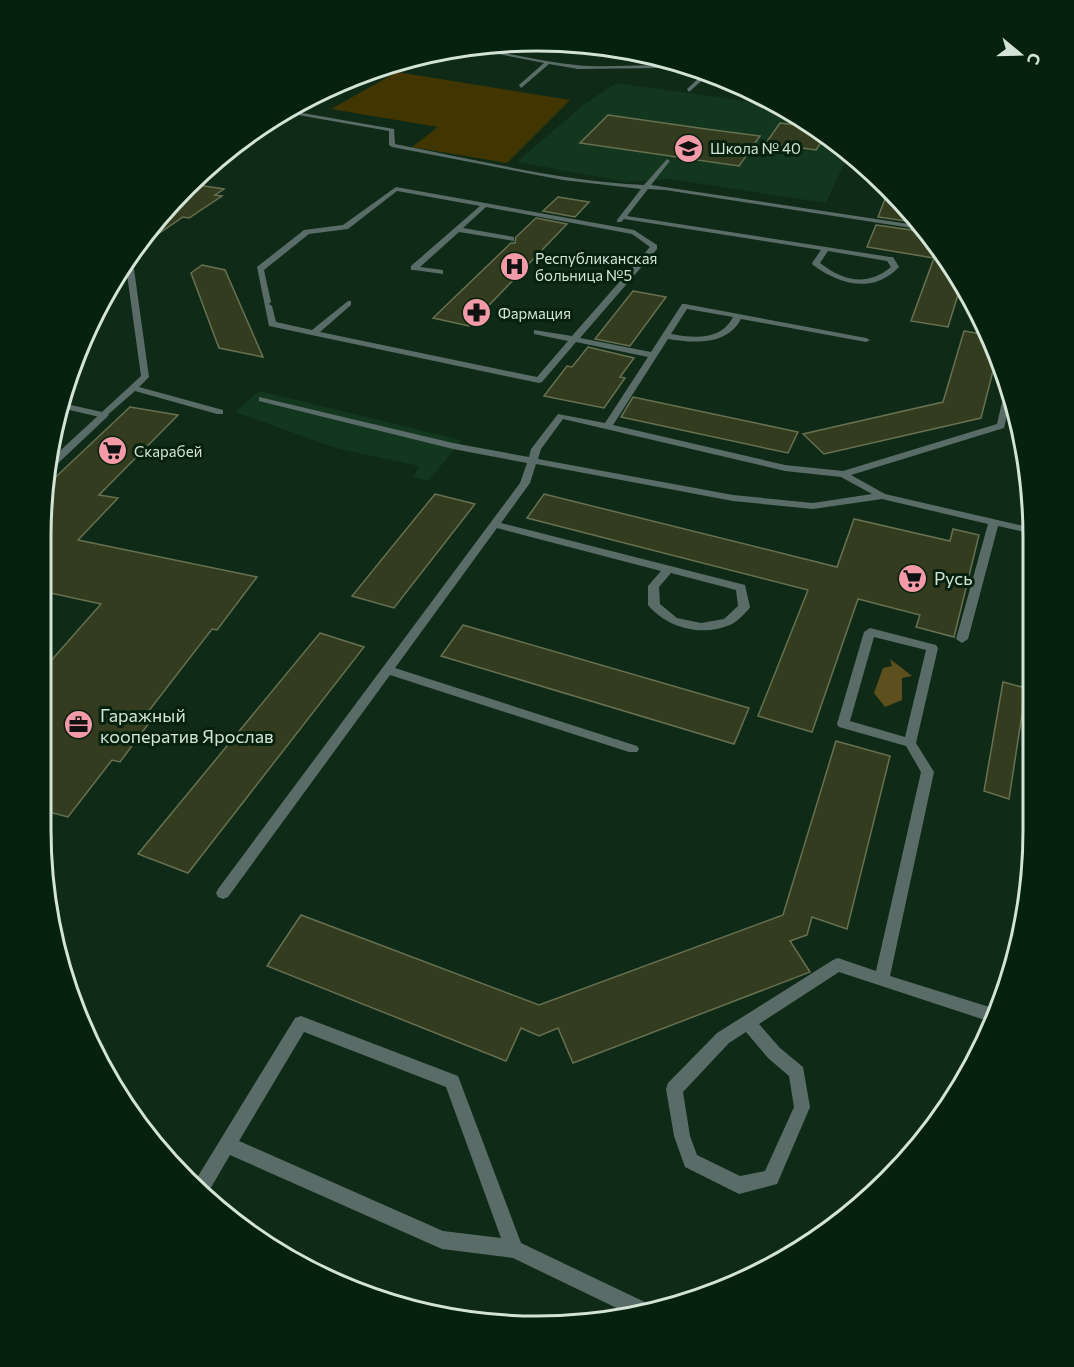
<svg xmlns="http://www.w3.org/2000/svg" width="1074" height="1367" viewBox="0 0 1074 1367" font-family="Commissioner,sans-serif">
<rect width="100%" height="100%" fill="#0f2b17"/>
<g fill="#13361e">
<polygon points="616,83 780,106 839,143 849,153 826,203 670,179 627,182 517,162 583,105"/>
<polygon points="259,391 461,440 429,481 413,477 419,466 336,448 235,412"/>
</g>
<polygon fill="#413502" points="397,72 570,100 507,163 412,147 438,127 331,109"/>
<polygon fill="#5e501e" points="890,659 912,676 902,678 902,700 885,707 874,693 883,668 892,666"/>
<g fill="#333c1e" stroke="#677151" stroke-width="1.5">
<polygon points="608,115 706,129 760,136 739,166 580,143"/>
<polygon points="780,123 814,127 826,135 816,150 766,143"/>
<polygon points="191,184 224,189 215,195 222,196 189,218 183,217 155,236 149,229"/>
<polygon points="889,189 910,209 920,223 878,217"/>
<polygon points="558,197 589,202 575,217 543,211"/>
<polygon points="536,218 567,224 469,326 433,318 511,243 515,243 516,237"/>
<polygon points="876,225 926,232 962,282 948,327 911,321 934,258 867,247"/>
<polygon points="202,265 225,270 263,357 219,348 191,273"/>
<polygon points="633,291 666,297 630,346 595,339"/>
<polygon points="964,331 988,335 997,355 981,418 824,454 803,434 943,402"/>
<polygon points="588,347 634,358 620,377 625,378 604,408 544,396 567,366 572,367"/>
<polygon points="633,397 798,432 788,453 621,417"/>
<polygon points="130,407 178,415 99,495 118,498 78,540 257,577 217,630 212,629 144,717 152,719 120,762 112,760 68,817 41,810 41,672 101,604 41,591 42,505 45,487"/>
<polygon points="435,494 475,504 394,608 352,596"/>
<polygon points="544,494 837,567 854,519 950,541 953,529 979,535 954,637 916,627 920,615 858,599 812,732 758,716 808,590 527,518"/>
<polygon points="463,625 749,708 734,744 441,656"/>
<polygon points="320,633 364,647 188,873 138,854"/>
<polygon points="1003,682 1026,688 1009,799 984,791"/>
<polygon points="836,741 890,756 847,929 812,917 807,935 790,941 810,972 573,1063 558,1028 539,1036 521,1028 506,1061 267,966 301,915 539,1005 783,915"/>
</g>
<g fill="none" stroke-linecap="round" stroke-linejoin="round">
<g fill="#5a6c68" fill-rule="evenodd">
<path d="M467,46c36,6 73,15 109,19 45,5 90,-7 133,9l-20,18 -2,-3 16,-15 -42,-6 -83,1 -29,-5 -28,24 -2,-3 25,-22 -82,-16z"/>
<path d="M285,110l109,19 1,15c82,16 165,37 249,41l23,-26 3,2 -19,24 271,41 3,4 -260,-40 -17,-1 -21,27 263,41h3l6,10c-26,27 -59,18 -86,-2l-1,-2 9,-13 -197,-31 -3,3h-4v-2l24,-31 -78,-9 -171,-33 -3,-2v-14l-108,-19zM828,251l59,10 4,6c-24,20 -48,14 -71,-4z"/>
<path d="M396,187l238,43 23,15v4l-77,89 71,14 31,-48h3l181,34 4,2 -4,2 -125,-23c-14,27 -48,24 -73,20l-55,86 172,40 58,6 154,-47 8,-35 4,-3 2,13 -7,29 -153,47 34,19 147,34 1,6 -35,-8 -30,113 -6,4 -6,-4 32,-115 -106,-25 -69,10 -80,-8 -197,-37 -6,19 -29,40 244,62 5,22 -2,3c-5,5 -11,12 -18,15 -28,12 -63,3 -82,-20v-19l13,-15 -164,-43 -102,140 242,78 2,3 -2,3h-8l-239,-77 -162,222 -5,2 -5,-2 -2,-4 2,-4 302,-406 7,-20 -74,-14 -194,-48v-4l194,46 76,14 2,-8 27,-35 47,9 43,-66 -72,-15 -34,40 -3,1 -270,-57 -12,-59 47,-37 39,-5zM397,191l83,15 -69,60v4h3l29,4v-4l-23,-3 39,-35 55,9v-4l-51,-9 23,-21 146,27 18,13 -78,89 -38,-6v4l34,7 -31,36 -217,-45 31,-27v-4h-3l-36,29 -36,-8 -4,-16 -3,-2 2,-2 -7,-32 45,-36 39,-5zM687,309l46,8c-12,24 -40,21 -62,17zM563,419l222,52 56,6 31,17 -59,9 -80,-8 -195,-36 3,-10zM671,573l65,17 2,16 -14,13 -23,4 -24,-5 -17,-14 -1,-17z"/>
<polygon points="130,260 133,262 149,377 139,387 223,410 223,414 217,414 135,391 104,418 61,408 62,403 102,412 141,376 126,267"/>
<path d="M870,628l66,17 2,3 -22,95 18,29 -44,204 109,34 -5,13 -155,-51 -80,52 21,24 23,19 7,40 -33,77 -38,10 -54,-27 -11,-31 -8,-47 2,-6 49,-50 116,-73 5,-2 38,13 45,-199 -15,-26 -67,-19 -2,-3 27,-92zM874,637l52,13 -21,87 -55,-16zM746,1032l22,26 21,18 5,31 -29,64 -25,5 -43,-21 -7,-19 -7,-44 46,-49z"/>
<path d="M301,1016l157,60 63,167 130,62 2,6 -24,3 -116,-56 -71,-9 -212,-94 -24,41 -14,-10 103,-168zM304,1032l142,55 55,151 -58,-7 -204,-90z"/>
</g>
<polygon fill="#5a6c68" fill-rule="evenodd" points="104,412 109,415 107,417 52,469 49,470 50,460 101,413"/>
</g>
<defs>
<symbol id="school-disc" viewBox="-11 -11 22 22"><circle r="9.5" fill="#f39aa9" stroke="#06210e"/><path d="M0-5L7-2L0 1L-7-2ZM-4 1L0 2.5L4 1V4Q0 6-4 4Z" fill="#111"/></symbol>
<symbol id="hospital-disc" viewBox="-11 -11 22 22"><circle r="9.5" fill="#f39aa9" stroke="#06210e"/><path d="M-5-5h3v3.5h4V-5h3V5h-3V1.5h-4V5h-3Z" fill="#111"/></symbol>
<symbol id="pharmacy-disc" viewBox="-11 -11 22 22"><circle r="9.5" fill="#f39aa9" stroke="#06210e"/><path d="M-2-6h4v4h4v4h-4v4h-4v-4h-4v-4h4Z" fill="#111"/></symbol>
<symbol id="supermarket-disc" viewBox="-11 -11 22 22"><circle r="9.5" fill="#f39aa9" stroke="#06210e"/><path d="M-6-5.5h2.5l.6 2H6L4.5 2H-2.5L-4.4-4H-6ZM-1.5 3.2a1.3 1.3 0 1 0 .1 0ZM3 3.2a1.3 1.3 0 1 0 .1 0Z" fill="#111"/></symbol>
<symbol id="office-disc" viewBox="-11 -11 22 22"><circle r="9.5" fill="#f39aa9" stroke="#06210e"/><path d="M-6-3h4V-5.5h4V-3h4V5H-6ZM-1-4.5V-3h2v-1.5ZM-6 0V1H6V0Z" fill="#111"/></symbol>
</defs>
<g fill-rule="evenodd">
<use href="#school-disc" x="672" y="132" width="33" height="33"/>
<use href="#hospital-disc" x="498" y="250" width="33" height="33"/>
<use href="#pharmacy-disc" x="460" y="296" width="33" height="33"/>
<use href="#supermarket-disc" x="96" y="434" width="33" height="33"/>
<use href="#supermarket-disc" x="896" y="562" width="33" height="33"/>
<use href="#office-disc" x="62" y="708" width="33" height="33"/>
</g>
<g text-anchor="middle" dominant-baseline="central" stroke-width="6" stroke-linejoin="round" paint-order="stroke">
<g font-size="15" fill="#d3e3d6" stroke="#06210e" text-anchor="start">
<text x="710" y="148">Школа № 40</text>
<text x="535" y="258">Республиканская<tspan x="535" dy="17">больница №5</tspan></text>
<text x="498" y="313">Фармация</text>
<text x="134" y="451">Скарабей</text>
</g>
<g font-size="18" fill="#d3e3d6" stroke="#06210e" text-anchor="start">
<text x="934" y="578">Русь</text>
<text x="100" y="715">Гаражный<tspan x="100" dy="21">кооператив Ярослав</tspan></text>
</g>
</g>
<path d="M0 0H1074V1367H0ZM537 51H537A486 486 0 0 1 1023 537V830A486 486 0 0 1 537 1316H537A486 486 0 0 1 51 830V537A486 486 0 0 1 537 51Z" fill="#06210e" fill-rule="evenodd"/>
<path fill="none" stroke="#d3e3d6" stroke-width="3" d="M537 51H537A486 486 0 0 1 1023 537V830A486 486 0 0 1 537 1316H537A486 486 0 0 1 51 830V537A486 486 0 0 1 537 51Z"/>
<g transform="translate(1020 54) rotate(109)" stroke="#06210e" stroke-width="4.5" paint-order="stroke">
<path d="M0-4.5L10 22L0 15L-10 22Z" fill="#d3e3d6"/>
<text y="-9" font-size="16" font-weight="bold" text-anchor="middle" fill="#d3e3d6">С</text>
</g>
</svg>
